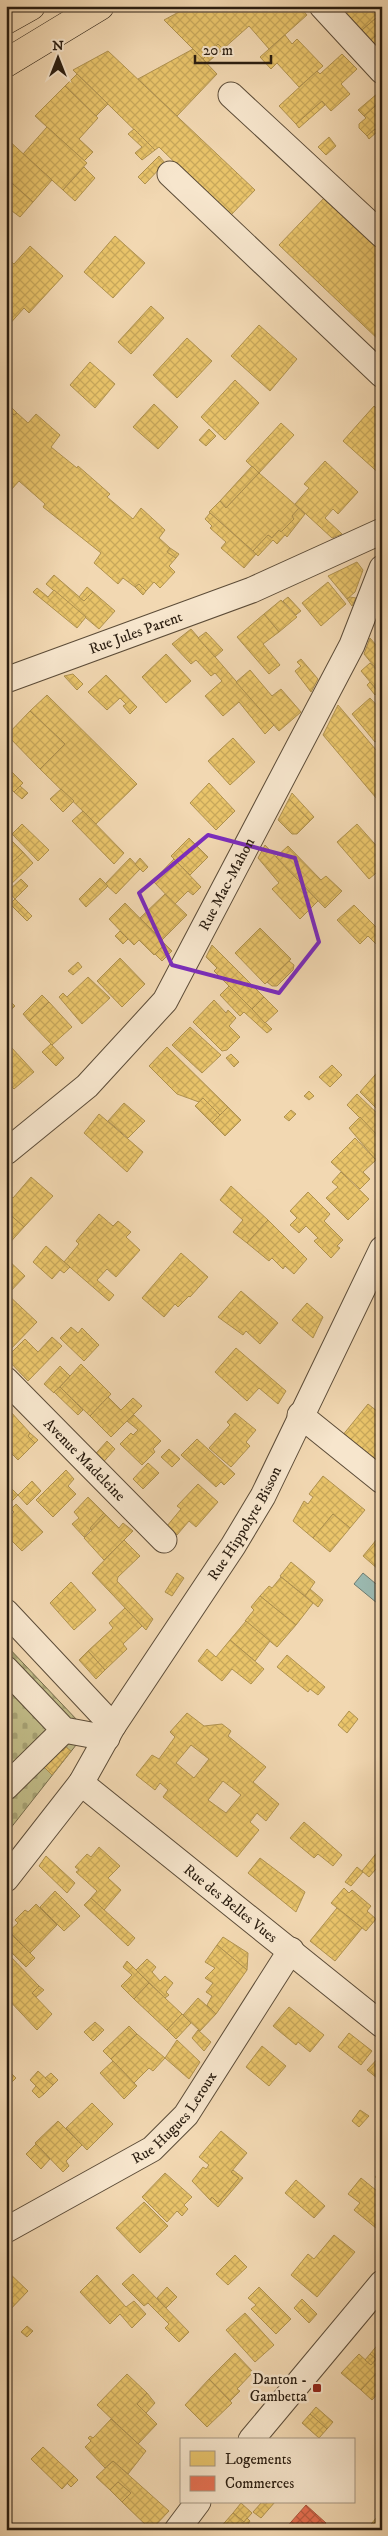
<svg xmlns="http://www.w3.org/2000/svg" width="388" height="2536" viewBox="0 0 388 2536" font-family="'IM FELL DW Pica',serif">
<defs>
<pattern id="cemetery-stones" width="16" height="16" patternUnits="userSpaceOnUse" patternTransform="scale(1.25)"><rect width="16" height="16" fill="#c1bc88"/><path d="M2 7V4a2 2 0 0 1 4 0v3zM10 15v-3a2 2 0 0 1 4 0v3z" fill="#a6a174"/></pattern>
<pattern id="homes-cross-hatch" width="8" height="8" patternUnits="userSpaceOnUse" patternTransform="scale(1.25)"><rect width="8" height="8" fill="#e9c46a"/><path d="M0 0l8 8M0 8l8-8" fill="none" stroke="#c8a85b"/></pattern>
<pattern id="shops-cross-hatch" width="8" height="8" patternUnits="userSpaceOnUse" patternTransform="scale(1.25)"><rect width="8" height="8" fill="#e76f51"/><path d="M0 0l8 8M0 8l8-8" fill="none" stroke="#bb5b42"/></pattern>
</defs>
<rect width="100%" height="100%" fill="#f2d8b2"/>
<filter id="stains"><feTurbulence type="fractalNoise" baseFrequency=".004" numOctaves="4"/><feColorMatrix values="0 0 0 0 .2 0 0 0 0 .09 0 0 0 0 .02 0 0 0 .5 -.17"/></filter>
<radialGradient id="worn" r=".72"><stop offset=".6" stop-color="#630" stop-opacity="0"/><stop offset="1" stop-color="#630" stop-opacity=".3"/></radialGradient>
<polygon fill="url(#cemetery-stones)" stroke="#766c4c" points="6,1645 78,1721 80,1740 6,1834"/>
<polygon fill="#9bb9b0" stroke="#6e7b70" points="363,1573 382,1589 382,1598 377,1603 354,1584"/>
<g fill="url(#homes-cross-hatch)" stroke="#b0924f" fill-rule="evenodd">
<polygon points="190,6 299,6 307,15 269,49 249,26 223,49 218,44 203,59 164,20"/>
<polygon points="340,6 382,6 382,13 362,30"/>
<polygon points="382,13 382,31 371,40 362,30"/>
<polygon points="381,31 382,32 382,52 371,40"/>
<polygon points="285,35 292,44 297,39 323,66 299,87 277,63 271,69 260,57"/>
<polygon points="218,44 223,49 207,63 203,59"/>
<polygon points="193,49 217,74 177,116 138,79"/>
<polygon points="108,51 255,190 230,216 159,147 155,150 73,70"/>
<polygon points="342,54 357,69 341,84 350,94 331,111 322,101 296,124 279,106 317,71 320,74"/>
<polygon points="77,74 108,104 96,116 65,86"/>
<polygon points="65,86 98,118 79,139 93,152 84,161 35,116"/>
<polygon points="378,93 382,100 364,116 358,110"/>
<polygon points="382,100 382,136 375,129 367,136 359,128 359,124 366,118 364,116"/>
<polygon points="322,101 325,105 299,128 296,124"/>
<polygon points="47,127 87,163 63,190 23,154"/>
<polygon points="134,129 155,150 142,160 135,153 142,147 128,134"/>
<polygon points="375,129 378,131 369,139 367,136"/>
<polygon points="329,137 336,146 326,155 318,147"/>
<polygon points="6,138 52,180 33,202 6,178"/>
<polygon points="159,156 165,163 145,184 138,177"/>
<polygon points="84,167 95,178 75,201 63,190"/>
<polygon points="6,178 33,202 20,217 12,211 6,218"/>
<polygon points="326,196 382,249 382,343 279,245"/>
<polygon points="115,236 145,263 113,298 84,272"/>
<polygon points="30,246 63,276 29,313 24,308 7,327 6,261 8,258 14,264"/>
<polygon points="151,306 164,318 131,354 118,342"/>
<polygon points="259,325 297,359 270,391 231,356"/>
<polygon points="187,338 212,361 177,398 153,375"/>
<polygon points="90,362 115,384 95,408 70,385"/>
<polygon points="235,380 259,403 225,440 201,417"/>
<polygon points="8,404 17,413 14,415 6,408"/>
<polygon points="154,404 178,427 158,449 133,427"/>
<polygon points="374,406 382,413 382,476 343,441"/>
<polygon points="6,408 14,415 17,413 28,423 36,414 60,435 51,447 77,468 78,466 110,494 107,497 133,519 141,508 165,530 159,538 170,548 167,552 176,558 169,566 175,572 160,588 154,582 146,591 139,584 135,587 123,578 118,584 94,563 101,553 43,507 45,504 19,481 11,490 6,486"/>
<polygon points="281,423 294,435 259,473 246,461"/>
<polygon points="209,429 216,436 206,446 199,440"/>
<polygon points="325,461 358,492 338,514 333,509 325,518 342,534 332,538 295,504 309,488 304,484"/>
<polygon points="252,466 259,473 226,508 220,501"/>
<polygon points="259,473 299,508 292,516 294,519 281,532 279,530 272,538 268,535 253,551 209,512 220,501 226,508"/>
<polygon points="299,508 305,514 287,537 285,535 277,544 273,540 258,556 253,551 268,535 272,538 279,530 281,532 294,519 292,516"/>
<polygon points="210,513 256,554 244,568 221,548 226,542 210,528 212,526 205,519"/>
<polygon points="170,548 179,554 176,558 167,552"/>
<polygon points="357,562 363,570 355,592 347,599 328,576"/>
<polygon points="54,575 84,601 93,592 115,611 99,629 46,584"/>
<polygon points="328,582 346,604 321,626 302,603"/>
<polygon points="139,584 146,591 143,595 135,587"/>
<polygon points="87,587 93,592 84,601 79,597"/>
<polygon points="37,588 48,597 54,590 86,617 77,628 33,592"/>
<polygon points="288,597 301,611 297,614 296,615 283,601"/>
<polygon points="350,597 356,598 352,606 347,599"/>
<polygon points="281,600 297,617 279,632 264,614"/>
<polygon points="264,614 279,632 263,644 280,665 269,674 237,637"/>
<polygon points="191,629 274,725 265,734 239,702 223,716 205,696 222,681 215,673 211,676 196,660 191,664 172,644"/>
<polygon points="206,632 223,650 215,657 198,638"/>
<polygon points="370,638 382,652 382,676 364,654"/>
<polygon points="166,654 191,681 166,703 142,677"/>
<polygon points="301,659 318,679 311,692 295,671 301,666 297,662"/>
<polygon points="370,663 382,676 382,696 361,671"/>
<polygon points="250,670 272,696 281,689 301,712 279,731 236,682"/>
<polygon points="73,674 83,684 77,690 64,676"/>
<polygon points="106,675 137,707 130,714 123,706 126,704 120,698 107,710 88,692"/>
<polygon points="370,682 378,692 375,695 367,685"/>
<polygon points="47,695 137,784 96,824 40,769 65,744 30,711"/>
<polygon points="370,698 382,711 382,737 375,742 352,714"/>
<polygon points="338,705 382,757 382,805 323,735"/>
<polygon points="30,711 65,744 40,769 7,735"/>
<polygon points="233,738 255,762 230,785 208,761"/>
<polygon points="10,770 23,783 14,792 6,784 6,772"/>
<polygon points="209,783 235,811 216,830 190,803"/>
<polygon points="20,786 28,793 22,799 14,792"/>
<polygon points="61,789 74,801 63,812 50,799"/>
<polygon points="292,793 314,817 310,821 289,799"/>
<polygon points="289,799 310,821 297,834 292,834 278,820"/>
<polygon points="83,811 124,853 114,864 72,821"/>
<polygon points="22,824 49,850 38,861 12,834"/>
<polygon points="357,824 382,852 382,868 369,879 337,842"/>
<polygon points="7,836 23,852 9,866 6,863"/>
<polygon points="189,838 208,857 190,875 171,856"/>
<polygon points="265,845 318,901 300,919 272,889 279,883 258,858"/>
<polygon points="288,846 321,880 326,876 342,891 325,908 276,857"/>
<polygon points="23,852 33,863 6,889 6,868"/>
<polygon points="130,858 140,869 116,894 105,884"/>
<polygon points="140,858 148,867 143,872 135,864"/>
<polygon points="174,859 201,887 193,895 188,891 175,904 153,881"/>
<polygon points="100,878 108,886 86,907 79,899"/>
<polygon points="21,879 28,886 15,899 8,891"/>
<polygon points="165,894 187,915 162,940 140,918"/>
<polygon points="15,899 32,916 27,921 10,904"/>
<polygon points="125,903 165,944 154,955 139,940 134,945 109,919"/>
<polygon points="354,905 382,933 382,939 376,944 368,936 360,944 337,920"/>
<polygon points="260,928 291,959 265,984 235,953"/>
<polygon points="120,931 128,939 123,944 115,936"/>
<polygon points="165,944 172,951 162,961 155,954"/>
<polygon points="212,945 264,997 252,1009 214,971 217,968 206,957"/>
<polygon points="120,958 145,984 122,1007 97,981"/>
<polygon points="289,961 294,965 293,970 277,986 272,986 267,982"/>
<polygon points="78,962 82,967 73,975 68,971"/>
<polygon points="88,977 110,998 82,1024 59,997 63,993 67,997"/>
<polygon points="229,986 272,1029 267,1033 244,1012 240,1016 220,995"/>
<polygon points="42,995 49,1002 29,1021 23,1014"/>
<polygon points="6,997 15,1006 8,1013 6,1011"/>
<polygon points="264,997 278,1011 265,1023 252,1009"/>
<polygon points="214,1000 226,1013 228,1010 236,1018 229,1026 240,1037 227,1050 222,1051 193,1022"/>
<polygon points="49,1002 72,1027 52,1045 29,1021"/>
<polygon points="190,1027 221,1055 202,1073 172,1045"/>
<polygon points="51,1044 64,1058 56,1066 42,1052"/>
<polygon points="11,1047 34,1072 14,1089 6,1081 6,1051"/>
<polygon points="167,1047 228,1107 220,1115 203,1098 199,1102 177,1094 149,1066"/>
<polygon points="231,1054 239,1062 234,1067 226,1058"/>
<polygon points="332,1065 342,1075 330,1087 319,1077"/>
<polygon points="382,1067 382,1103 376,1108 360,1092"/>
<polygon points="309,1091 314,1096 309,1100 304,1096"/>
<polygon points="357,1094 382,1118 382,1140 347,1105"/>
<polygon points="203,1098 220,1115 212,1123 195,1106"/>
<polygon points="124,1103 145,1121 128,1138 108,1121"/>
<polygon points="228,1107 241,1120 225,1136 212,1123"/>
<polygon points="291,1110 296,1114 289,1121 284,1117"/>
<polygon points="99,1114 143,1152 127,1172 84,1133"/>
<polygon points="360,1117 382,1140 382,1153 375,1159 349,1128"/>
<polygon points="355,1138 376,1160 363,1172 370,1179 360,1189 331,1162"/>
<polygon points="341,1172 369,1199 348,1220 326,1198 338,1187 332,1182"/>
<polygon points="31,1177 53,1196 24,1227 6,1211 6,1198 9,1195 13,1198"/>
<polygon points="231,1186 268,1220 247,1243 233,1232 243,1220 220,1200"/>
<polygon points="308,1192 330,1214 324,1221 343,1240 337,1246 340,1248 331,1258 314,1241 318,1238 306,1226 299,1233 290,1225 297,1218 290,1211"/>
<polygon points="6,1211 24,1227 6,1247"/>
<polygon points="99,1214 113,1226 118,1221 131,1232 126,1237 140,1250 116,1277 107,1269 97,1280 114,1295 109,1301 64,1262 79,1244 76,1241"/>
<polygon points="268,1220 307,1259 294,1274 285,1266 283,1269 272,1258 269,1261 247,1243"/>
<polygon points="46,1246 70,1267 64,1273 60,1270 52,1279 33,1262"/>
<polygon points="181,1253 208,1277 190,1297 189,1296 178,1307 175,1304 164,1317 142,1298"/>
<polygon points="6,1258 25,1276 8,1294 6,1293"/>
<polygon points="241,1291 278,1323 260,1344 246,1331 243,1335 218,1317"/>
<polygon points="6,1293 37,1322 7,1353 6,1331 10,1328 6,1324"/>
<polygon points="307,1303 323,1317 313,1338 292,1320"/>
<polygon points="71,1327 78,1333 82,1328 99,1345 84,1361 60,1338"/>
<polygon points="52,1337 62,1346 28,1381 6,1358 25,1339 38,1352"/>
<polygon points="236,1348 286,1391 278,1404 259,1388 247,1401 215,1372"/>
<polygon points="81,1364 111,1394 90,1416 60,1387"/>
<polygon points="60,1366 70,1376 54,1393 44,1384"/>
<polygon points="60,1387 83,1410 78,1415 54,1392"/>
<polygon points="108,1397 121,1410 133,1398 142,1406 111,1437 90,1416"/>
<polygon points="368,1404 382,1415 382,1468 342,1436"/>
<polygon points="10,1411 30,1433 28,1436 35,1443 18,1460 6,1448 6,1414"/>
<polygon points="235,1413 256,1430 246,1442 250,1446 231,1467 209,1448 230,1425 227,1422"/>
<polygon points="134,1415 161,1441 153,1449 155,1452 142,1465 120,1444 131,1433 133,1435 138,1430 127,1421"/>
<polygon points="30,1433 38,1440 35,1443 28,1436"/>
<polygon points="197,1439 235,1474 224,1485 221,1482 216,1487 181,1455"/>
<polygon points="107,1441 115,1449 99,1467 91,1459"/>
<polygon points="169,1449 180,1459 172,1467 161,1457"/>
<polygon points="148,1463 159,1473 143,1489 133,1479"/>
<polygon points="66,1470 74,1479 68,1486 76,1494 53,1517 36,1500"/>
<polygon points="323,1476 365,1510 350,1528 333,1514 313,1538 293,1521 304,1501 308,1504 313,1497 309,1494"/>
<polygon points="32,1481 41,1491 27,1505 18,1495"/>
<polygon points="198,1484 218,1502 196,1527 189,1521 177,1535 167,1526 181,1509 177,1506"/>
<polygon points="9,1486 18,1495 6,1507 6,1489"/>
<polygon points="88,1497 104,1513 84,1537 72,1524 79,1518 74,1512"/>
<polygon points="16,1504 43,1532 22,1551 6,1535 6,1519 14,1512 11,1509"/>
<polygon points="104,1513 106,1515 92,1530 90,1528"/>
<polygon points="333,1514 350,1528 330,1552 313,1538"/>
<polygon points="106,1515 119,1528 123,1523 133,1531 104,1560 84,1538"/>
<polygon points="382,1533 382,1567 379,1570 363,1556"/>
<polygon points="124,1540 140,1556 118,1577 117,1581 153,1619 146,1630 92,1573"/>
<polygon points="291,1562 315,1582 305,1596 280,1576"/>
<polygon points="177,1573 184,1578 172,1596 165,1592"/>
<polygon points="281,1577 313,1603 296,1625 260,1596 269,1586 272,1588"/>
<polygon points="71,1582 96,1610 74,1630 50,1603"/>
<polygon points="310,1589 323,1600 318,1607 305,1596"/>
<polygon points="260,1596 296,1625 277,1647 245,1621 254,1610 251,1607"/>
<polygon points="125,1608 142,1626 123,1644 127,1649 105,1670 88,1651 113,1628 109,1623"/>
<polygon points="246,1621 270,1641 255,1661 230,1640"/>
<polygon points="230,1640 264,1669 251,1684 232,1669 222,1681 198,1661 207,1649 216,1657"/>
<polygon points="88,1651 105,1670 96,1679 79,1660"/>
<polygon points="287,1655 325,1687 318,1695 310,1689 308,1692 277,1667"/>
<polygon points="349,1711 358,1719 347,1733 338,1725"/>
<path d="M187,1713l17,13 18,-2 9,7 -3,5 38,31 -13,15 26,22 -13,17 -9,-8 -7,9 9,8 -22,27 -74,-60 5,-7 -8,-7 -5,7 -19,-15 16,-20 7,4 16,-22 -5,-5zM191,1745l18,14 -15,19 -18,-15zM223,1781l18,14 -15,18 -18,-13z"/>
<polygon points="57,1746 63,1751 66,1747 71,1751 52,1775 42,1765"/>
<polygon points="304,1822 342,1855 333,1866 318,1854 314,1858 290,1838"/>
<polygon points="99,1847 120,1866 108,1878 121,1890 104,1910 91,1898 97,1891 76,1872 79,1870 75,1867 87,1854 91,1857"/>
<polygon points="379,1850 382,1853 382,1862 369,1877 362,1871"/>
<polygon points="46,1856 75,1883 67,1893 39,1866"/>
<polygon points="260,1858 305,1892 296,1912 248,1873"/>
<polygon points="357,1867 363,1872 351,1886 345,1882"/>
<polygon points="344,1888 349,1893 352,1890 371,1906 367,1911 376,1919 366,1931 331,1903"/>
<polygon points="55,1891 80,1916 64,1931 40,1907"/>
<polygon points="91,1898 135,1938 128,1946 84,1905"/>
<polygon points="36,1904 57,1925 30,1953 9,1931 18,1923 15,1920 25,1910 28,1912"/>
<polygon points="337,1908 362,1928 335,1961 310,1941"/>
<polygon points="7,1930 35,1958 26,1967 6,1947"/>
<polygon points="223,1937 248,1953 247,1970 217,1945"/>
<polygon points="217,1945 247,1970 216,2014 207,2005 212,1996 206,1992 213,1983 205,1978 215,1968 205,1962"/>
<polygon points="6,1952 39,1986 32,1993 52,2014 37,2030 6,1997"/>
<polygon points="147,1959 156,1967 152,1972 160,1981 165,1976 173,1983 166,1992 169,1995 165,1998 136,1970"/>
<polygon points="127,1961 149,1983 134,1999 121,1986 132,1975 123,1967"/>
<polygon points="149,1983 182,2014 167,2030 134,1999"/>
<polygon points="39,1986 44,1990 36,1997 32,1993"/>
<polygon points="198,1998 216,2014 200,2031 183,2015"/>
<polygon points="289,2007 324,2035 310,2052 298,2042 296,2045 273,2026"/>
<polygon points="182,2014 191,2023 176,2039 167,2030"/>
<polygon points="95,2022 104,2030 93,2041 84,2032"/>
<polygon points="129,2026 137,2034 111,2059 103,2051"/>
<polygon points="198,2030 211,2042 204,2051 192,2038"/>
<polygon points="349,2033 372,2051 361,2065 338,2047"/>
<polygon points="137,2034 165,2058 153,2071 149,2068 134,2083 111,2059"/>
<polygon points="177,2040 200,2062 189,2079 165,2058"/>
<polygon points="262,2046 286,2066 269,2086 246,2067"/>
<polygon points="382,2054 382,2071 377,2078 367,2070"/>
<polygon points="113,2061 137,2086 124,2099 100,2073"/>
<polygon points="6,2068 16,2078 6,2088"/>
<polygon points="38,2071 53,2085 44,2094 30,2080"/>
<polygon points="51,2073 58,2080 53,2085 45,2078"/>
<polygon points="36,2086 44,2094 39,2098 32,2091"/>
<polygon points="92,2103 113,2124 87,2150 66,2128"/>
<polygon points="360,2110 369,2116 359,2127 352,2121"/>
<polygon points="58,2121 82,2145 66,2161 69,2166 63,2172 35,2143"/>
<polygon points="221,2131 247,2153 231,2172 239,2178 218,2203 212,2197 210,2200 192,2181 203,2167 206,2169 209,2165 199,2157"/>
<polygon points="36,2144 50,2159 41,2169 26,2154"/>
<polygon points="382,2169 382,2182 375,2177"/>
<polygon points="233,2170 243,2178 218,2207 210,2200 212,2197 218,2203 239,2178 231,2172"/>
<polygon points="165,2173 192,2197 184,2205 188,2209 182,2216 177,2211 167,2222 142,2197"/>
<polygon points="361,2178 382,2195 382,2233 354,2210 360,2203 348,2194"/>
<polygon points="296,2180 325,2206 314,2218 285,2193"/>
<polygon points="144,2202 168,2226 140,2253 116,2228"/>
<polygon points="334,2235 355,2252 317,2297 291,2275 308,2254 314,2259"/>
<polygon points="235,2255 247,2267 228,2285 216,2274"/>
<polygon points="6,2270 28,2291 6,2314"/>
<polygon points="133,2274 189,2332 179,2342 165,2328 169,2324 148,2303 144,2306 122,2284"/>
<polygon points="97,2275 126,2307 134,2301 146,2314 132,2328 120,2314 110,2324 80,2292"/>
<polygon points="167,2287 177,2297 166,2308 157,2298"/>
<polygon points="259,2287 291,2319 276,2334 251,2309 256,2305 248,2298"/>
<polygon points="302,2299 317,2314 309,2323 294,2308"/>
<polygon points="245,2313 274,2345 255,2362 226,2330"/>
<polygon points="27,2326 33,2331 27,2337 21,2332"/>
<polygon points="380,2342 382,2367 361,2390 341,2373 359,2354 371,2365 376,2359 370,2354"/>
<polygon points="235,2353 253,2372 237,2389 240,2391 230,2401 209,2379"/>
<polygon points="370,2354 376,2359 371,2365 365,2360"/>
<polygon points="382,2367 382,2389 372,2400 361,2390"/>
<polygon points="127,2374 147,2393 137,2404 157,2424 138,2444 97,2405"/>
<polygon points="209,2379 232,2403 207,2427 185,2405"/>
<polygon points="147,2393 155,2403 146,2413 137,2404"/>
<polygon points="316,2407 333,2422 327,2429 310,2414"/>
<polygon points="310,2414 327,2429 319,2438 302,2423"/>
<polygon points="111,2419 146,2451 128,2474 113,2461 105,2468 85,2447 91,2441 88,2438 90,2436 93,2438"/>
<polygon points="43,2447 74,2476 62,2489 31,2459"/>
<polygon points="113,2461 169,2511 151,2530 122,2502 131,2493 118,2482 110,2490 96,2477"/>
<polygon points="74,2476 78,2480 71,2487 67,2483"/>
<polygon points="118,2482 131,2493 122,2502 110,2490"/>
<polygon points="262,2502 275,2502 261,2518 253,2512"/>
<polygon points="241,2503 252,2513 244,2522 233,2513"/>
<polygon points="382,2512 382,2530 366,2530 377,2517"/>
<polygon points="233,2513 244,2522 247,2518 250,2521 248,2524 258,2530 218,2530"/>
</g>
<polygon fill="url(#shops-cross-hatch)" stroke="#ae563e" points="306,2505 326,2523 320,2530 284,2530"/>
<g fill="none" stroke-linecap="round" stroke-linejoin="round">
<defs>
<g id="minor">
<polyline points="322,6 382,71"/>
<polyline points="231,95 382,235"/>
<polyline points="170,174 382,375"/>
<path id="s1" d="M6,680l246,-90 130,-59"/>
<path id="s2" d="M6,1152l81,-66 78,-85 187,-356 30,-77"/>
<path id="s3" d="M6,1380l158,160"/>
<polyline points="300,1415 382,1481"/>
<polyline points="6,1612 113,1726"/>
<polyline points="6,1669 64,1730 107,1738"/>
<path id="s4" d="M81,1783l301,242"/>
<polyline points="6,1787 64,1730"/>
<path id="s5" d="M6,1879l75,-96 32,-57 120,-180 30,-50 119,-247"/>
<path id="s6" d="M6,2230l146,-81 34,-34 105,-165"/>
<polyline points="251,2440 382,2283"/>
<polyline points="177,2530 198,2502"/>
</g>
<g id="major">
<polyline points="6,20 31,6"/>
<polyline points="6,63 100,6"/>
</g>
</defs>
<use href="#minor" stroke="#5c4c38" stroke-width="27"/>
<use href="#major" stroke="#2a1d10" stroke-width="29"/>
<use href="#minor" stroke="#f7e6cd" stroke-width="25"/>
<use href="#major" stroke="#f2d8b2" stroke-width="28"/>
</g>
<path fill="none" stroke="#7b2cbf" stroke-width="4" stroke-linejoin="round" d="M208,835l87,23 24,84 -40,51 -107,-28 -33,-72z"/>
<rect fill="#8f2418" stroke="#f7e6cd" stroke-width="2" x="312" y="2383" width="10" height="10" rx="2.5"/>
<g text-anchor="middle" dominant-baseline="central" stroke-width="5" stroke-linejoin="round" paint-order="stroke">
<g font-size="15" fill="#2a1d10" stroke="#f7e6cd">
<text stroke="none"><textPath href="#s1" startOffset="138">Rue Jules Parent</textPath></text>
<text stroke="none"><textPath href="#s2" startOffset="352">Rue Mac-Mahon</textPath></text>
<text stroke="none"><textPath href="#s3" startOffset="112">Avenue Madeleine</textPath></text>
<text stroke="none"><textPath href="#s5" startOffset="429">Rue Hippolyte Bisson</textPath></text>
<text stroke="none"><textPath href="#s4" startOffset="192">Rue des Belles Vues</textPath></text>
<text stroke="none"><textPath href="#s6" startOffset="205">Rue Hugues Leroux</textPath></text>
</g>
<g font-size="15" fill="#2a1d10" stroke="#f7e6cd" text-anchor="end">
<text x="307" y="2379">Danton -<tspan x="307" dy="17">Gambetta</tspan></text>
</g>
</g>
<rect width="388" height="2536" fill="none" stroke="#f2d8b2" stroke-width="25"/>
<rect x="8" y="8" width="373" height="2521" fill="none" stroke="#2a1d10" stroke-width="2.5"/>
<rect x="12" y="12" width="363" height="2511" fill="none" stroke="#2a1d10"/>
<rect x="180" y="2438" width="175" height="65" fill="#f7e6cd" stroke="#a59681"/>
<rect x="190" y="2451" width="25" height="15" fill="#e9c46a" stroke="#a59681"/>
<text x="225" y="2464" font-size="15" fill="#2a1d10">Logements</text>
<rect x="190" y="2476" width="25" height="15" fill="#e76f51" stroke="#a59681"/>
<text x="225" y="2488" font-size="15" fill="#2a1d10">Commerces</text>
<g transform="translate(58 58)" stroke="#f7e6cd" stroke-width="4" paint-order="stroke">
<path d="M0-4L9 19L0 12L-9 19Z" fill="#2a1d10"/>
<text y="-8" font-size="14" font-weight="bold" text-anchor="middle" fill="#2a1d10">N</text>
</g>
<path d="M195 55v8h76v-8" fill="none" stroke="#2a1d10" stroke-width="2.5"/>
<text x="203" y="55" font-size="15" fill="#2a1d10" stroke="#f7e6cd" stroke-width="4" paint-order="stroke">20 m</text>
<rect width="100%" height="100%" filter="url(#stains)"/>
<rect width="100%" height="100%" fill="url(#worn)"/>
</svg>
